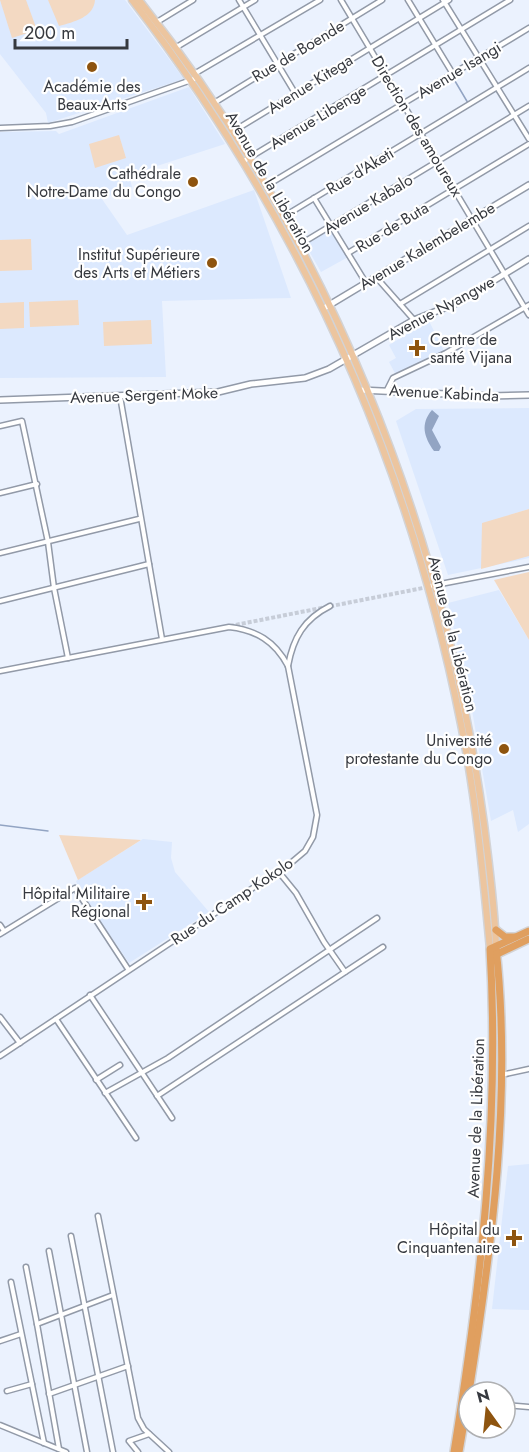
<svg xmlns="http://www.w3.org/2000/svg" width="529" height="1452" viewBox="0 0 529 1452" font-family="Jost,sans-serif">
<rect width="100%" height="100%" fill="#ebf2fe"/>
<g fill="#dce9fe">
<polygon points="0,0 125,0 184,79 48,123 46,113 0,54"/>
<polygon points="189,87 225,144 129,175 132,187 102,199 127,235 254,190 291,298 162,301 166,377 0,378 0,132 56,131 59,134"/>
<polygon points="332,227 350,256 321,272 305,244"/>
<polygon points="427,317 444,351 396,375 389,362 396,358 389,345 409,333 407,329"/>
<polygon points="529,408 529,509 506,516 529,511 529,558 448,575 396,421 416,409"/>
<polygon points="499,590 529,640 529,824 518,832 513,810 491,821 472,710 448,603"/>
<polygon points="143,839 172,842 171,858 175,872 209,912 129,963 80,891 76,881"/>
<polygon points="529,1164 529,1310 492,1309 508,1166"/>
</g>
<g fill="#f3d9c2">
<polygon points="0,0 26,0 37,30 12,38"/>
<path d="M48,0h47c-1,17 -21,22 -36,26z"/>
<polygon points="119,135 126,158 95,168 89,144"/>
<polygon points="31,239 32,270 0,271 0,240"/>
<polygon points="78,300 79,325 30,327 29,302"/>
<polygon points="24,302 24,328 0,329 0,303"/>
<polygon points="151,320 152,344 104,346 103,322"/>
<polygon points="529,509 529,556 481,569 482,523"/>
<polygon points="529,572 529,640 494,580"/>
<polygon points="59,835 141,840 78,880"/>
</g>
<path fill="#92a4c3" d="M432,410l7,6 -7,14 9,17 -2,4h-5c-10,-14 -14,-27 -2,-41z"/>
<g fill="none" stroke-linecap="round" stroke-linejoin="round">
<g stroke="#92a4c3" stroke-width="1.5">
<polyline points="452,76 468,103"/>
<polyline points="0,825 48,831"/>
</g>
<polyline stroke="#c7cdd8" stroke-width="4" stroke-dasharray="4 2" stroke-linecap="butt" points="230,626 428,587"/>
<defs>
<g id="street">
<polyline points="239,0 295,93"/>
<polyline points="341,0 529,315"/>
<polyline points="408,0 453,74"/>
<polyline points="443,0 529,139"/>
<polyline points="157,22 193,0"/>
<polyline points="175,48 255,0"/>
<polyline points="194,74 320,0"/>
<polyline points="214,103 382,0"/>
<polyline points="0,128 50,126 72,122 197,78"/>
<polyline points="232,132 449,0"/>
<polyline points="244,161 510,0"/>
<polyline points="266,186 529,28"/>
<polyline points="314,198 366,283"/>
<polyline points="283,217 529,68"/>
<polyline points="299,245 529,106"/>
<polyline points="348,253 529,144"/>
<polyline points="376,277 414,320"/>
<polyline points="400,304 529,226"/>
<polyline points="387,390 393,378 446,353 529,305"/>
<polyline points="120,396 162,639"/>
<polyline points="0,426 22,421 48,542 54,588 68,658"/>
<polyline points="0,493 37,484"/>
<polyline points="0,553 139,519"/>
<polyline points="430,586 529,567"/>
<polyline points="0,601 149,564"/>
<path d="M288,666c5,-28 16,-47 42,-60"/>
<path d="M0,671l229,-44c27,3 46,14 59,39l29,149 -4,22 -8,14 -13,11 -292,194"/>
<polyline points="278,871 296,893 324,942 345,972"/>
<polyline points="0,925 4,931"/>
<polyline points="0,934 75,888 128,969"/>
<polyline points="90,995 172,1118"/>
<polyline points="0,1017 20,1043"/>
<polyline points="56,1019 136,1138"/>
<polyline points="501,1075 529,1069"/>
<polyline points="96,1080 120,1065"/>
<polyline points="105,1093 168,1058 377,918"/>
<polyline points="157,1096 383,947"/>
<polyline points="98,1216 138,1418 144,1429 169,1452"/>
<polyline points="71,1236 113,1452"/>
<polyline points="49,1251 87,1452"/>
<polyline points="26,1267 37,1324"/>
<polyline points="11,1282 44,1443"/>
<polyline points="0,1341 21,1334"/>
<polyline points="7,1391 32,1384"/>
<polyline points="49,1394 128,1366"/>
<polyline points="505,1405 529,1407"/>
<polyline points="0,1425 66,1452"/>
<polyline points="59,1449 37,1324 113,1295"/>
<polyline points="138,1452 129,1441 149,1434"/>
</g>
<g id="secondary">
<polyline points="326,307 529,185"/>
<polyline points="360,390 490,396 529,395"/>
<polyline points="0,400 218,392 251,384 305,378 329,369 414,320 457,303 529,259"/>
</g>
<g id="primary">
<path d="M132,0c166,216 276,457 329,724 15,74 22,150 29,225"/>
<path d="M139,0c188,236 305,527 345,824 5,41 11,83 12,124"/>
</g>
<g id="highway">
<polyline points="496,930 505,937 515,937"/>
<polyline points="493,956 529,939"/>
<path d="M469,1392c23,-146 43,-297 27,-444"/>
<path d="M454,1452c27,-167 46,-333 36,-503l39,-18"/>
<polyline points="459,1452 469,1394"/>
</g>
</defs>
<use href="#street" stroke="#929aa8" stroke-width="7"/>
<use href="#secondary" stroke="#929aa8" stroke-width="8"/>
<use href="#primary" stroke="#d3d3d5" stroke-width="9"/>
<use href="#highway" stroke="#d3d3d5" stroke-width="10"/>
<use href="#street" stroke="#fff" stroke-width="4"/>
<use href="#secondary" stroke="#fff" stroke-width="5"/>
<use href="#primary" stroke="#ecc59f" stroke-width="6"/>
<use href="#highway" stroke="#e09f5f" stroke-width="7"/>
</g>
<g fill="#8e540f" stroke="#fff" stroke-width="2">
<circle cx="92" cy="67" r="6"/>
<circle cx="193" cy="182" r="6"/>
<circle cx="212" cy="263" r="6"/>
<path d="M414 339h6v6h6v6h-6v6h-6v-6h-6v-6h6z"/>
<circle cx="504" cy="749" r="6"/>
<path d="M141 893h6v6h6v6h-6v6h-6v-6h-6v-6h6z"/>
<path d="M511 1229h6v6h6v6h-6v6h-6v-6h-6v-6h6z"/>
</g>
<g text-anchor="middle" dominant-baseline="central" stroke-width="4.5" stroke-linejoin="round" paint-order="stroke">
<g font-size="16" fill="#36393f" stroke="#fff">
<text transform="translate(298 51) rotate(-31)">Rue de Boende</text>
<text transform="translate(459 70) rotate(-31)">Avenue Isangi</text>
<text transform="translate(310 84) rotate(-32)">Avenue Kitega</text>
<text transform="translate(318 117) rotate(-31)">Avenue Libenge</text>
<text transform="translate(417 126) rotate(59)">Direction des amoureux</text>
<text transform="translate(360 171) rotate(-31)">Rue d'Aketi</text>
<text transform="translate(270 182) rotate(60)">Avenue de la Libération</text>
<text transform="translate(368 204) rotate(-31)">Avenue Kabalo</text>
<text transform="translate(392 227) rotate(-31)">Rue de Buta</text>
<text transform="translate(427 246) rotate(-31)">Avenue Kalembelembe</text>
<text transform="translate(441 308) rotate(-28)">Avenue Nyangwe</text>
<text transform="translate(444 393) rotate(3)">Avenue Kabinda</text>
<text transform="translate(144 395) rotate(-2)">Avenue Sergent Moke</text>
<text transform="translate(453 634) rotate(76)">Avenue de la Libération</text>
<text transform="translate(232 901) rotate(-34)">Rue du Camp Kokolo</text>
<text transform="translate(476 1118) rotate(-88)">Avenue de la Libération</text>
</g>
<g font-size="16" fill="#36393f" stroke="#fff" text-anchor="end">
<text x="92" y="86" text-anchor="middle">Académie des<tspan x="92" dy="18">Beaux-Arts</tspan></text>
<text x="181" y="173">Cathédrale<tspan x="181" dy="18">Notre-Dame du Congo</tspan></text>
<text x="200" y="254">Institut Supérieure<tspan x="200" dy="18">des Arts et Métiers</tspan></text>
<text x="430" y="339" text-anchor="start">Centre de<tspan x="430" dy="18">santé Vijana</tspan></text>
<text x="492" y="740">Université<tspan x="492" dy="18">protestante du Congo</tspan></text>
<text x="130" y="893">Hôpital Militaire<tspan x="130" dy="18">Régional</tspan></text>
<text x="500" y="1229">Hôpital du<tspan x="500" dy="18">Cinquantenaire</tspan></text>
</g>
</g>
<g transform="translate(487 1410) rotate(345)"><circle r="28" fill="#ffffff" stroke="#afb0b2" stroke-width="1.5"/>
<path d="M0-4.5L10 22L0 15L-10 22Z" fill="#8e540f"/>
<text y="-9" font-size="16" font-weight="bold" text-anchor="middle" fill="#36393f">N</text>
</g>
<path d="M15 39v9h112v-9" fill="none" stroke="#36393f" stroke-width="3"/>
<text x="24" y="39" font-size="18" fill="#36393f" stroke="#ffffff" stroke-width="4.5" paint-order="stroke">200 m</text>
</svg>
